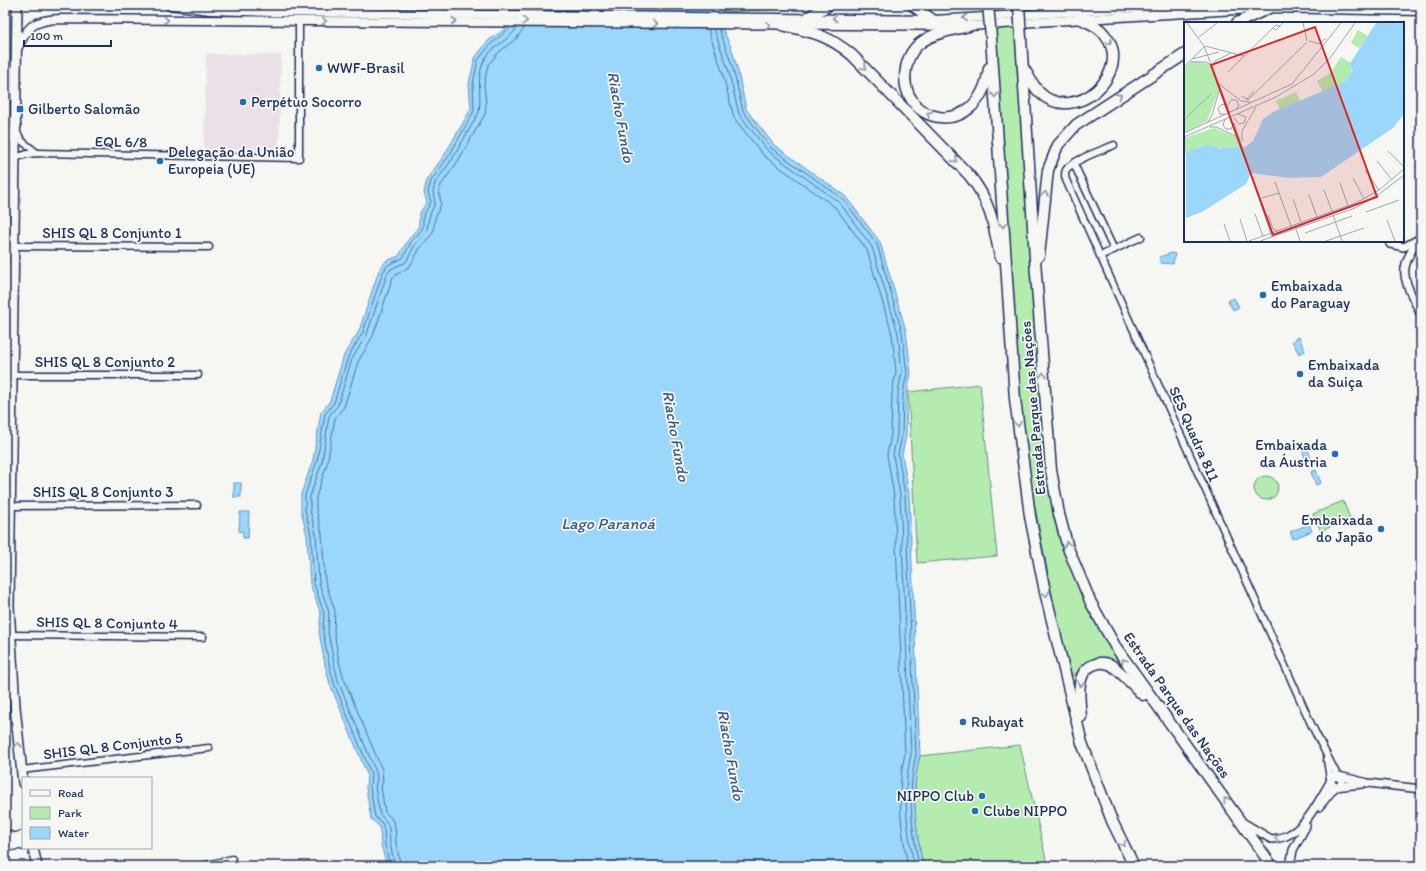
<svg xmlns="http://www.w3.org/2000/svg" width="1426" height="871" viewBox="0 0 1426 871" font-family="Itim,sans-serif">
<rect width="100%" height="100%" fill="#f6f6f2"/>
<filter id="ink" filterUnits="userSpaceOnUse"><feTurbulence type="fractalNoise" baseFrequency=".025" numOctaves="2"/><feDisplacementMap in="SourceGraphic" scale="8" xChannelSelector="R" yChannelSelector="G"/><feConvolveMatrix kernelMatrix="1 2 1 2 8 2 1 2 1" color-interpolation-filters="sRGB"/></filter>
<g filter="url(#ink)">
<polygon fill="#ebdfe8" points="206,54 281,55 279,151 204,149"/>
<g fill="#b4ecaf" stroke="#688e86">
<polygon points="730,5 812,5 807,8 722,12"/>
<polygon points="993,5 1013,5 1043,448 1050,496 1057,529 1064,550 1091,616 1128,678 1094,660 1072,676 1055,610 1029,476 1016,365"/>
<polygon points="980,384 997,556 917,563 908,392"/>
<circle cx="1266" cy="488" r="12"/>
<polygon points="1343,501 1350,518 1321,531 1313,514"/>
<path d="M1020,745l26,114 4,7h-127c-7,-36 -13,-75 -3,-110z"/>
</g>
<g fill="#9ad7fb" stroke="#6794bc">
<path d="M519,5h211l-8,7 1,18 8,17 6,20 9,42 28,36 71,51 35,46 26,89 5,42 -4,20 -1,43 -4,18 7,40 11,262c-10,35 -4,74 3,110h-536l-6,-21 -1,-14 -1,-5 -8,-7 -5,-31 1,-14 -37,-90 -5,-19 -6,-33 2,-18 -11,-30 -3,-49 -6,-24v-17l12,-34 8,-48 9,-11 14,-46 15,-24 20,-61 7,-9 13,-5 9,-16 11,-14v-12l8,-12 -3,-9 3,-14 18,-25 26,-45 -2,-26 6,-25 13,-17 17,-12z"/>
<polygon points="1172,253 1175,254 1173,264 1161,263 1159,257"/>
<polygon points="1234,298 1239,307 1233,310 1228,301"/>
<polygon points="1299,337 1305,351 1299,354 1292,341"/>
<polygon points="1306,445 1311,458 1306,461 1301,447"/>
<polygon points="1316,470 1321,483 1316,485 1311,472"/>
<rect x="234" y="483" width="7" height="14"/>
<polygon points="240,512 249,512 248,538 243,538 243,532 239,531"/>
<polygon points="1309,524 1312,531 1293,539 1290,532"/>
</g>
<g fill="none" stroke-linecap="round" stroke-linejoin="round">
<g stroke="#4e729d" stroke-width="1">
<path d="M708,29l14,42 12,47 30,38 71,51 32,43 25,84 4,38 -4,20 -1,42 -4,21 7,41 11,258c-9,36 -4,75 3,112"/>
<path d="M714,29l14,40 11,45 29,37 71,51 33,45 26,86 4,39 -4,20 -1,43 -4,20 7,40 11,260c-9,36 -4,74 3,111"/>
<path d="M719,29l14,39 10,43 28,37 72,51 34,45 25,88 5,41 -4,20 -1,43 -4,18 7,41 11,260c-9,37 -4,75 3,111"/>
<polyline points="390,866 385,845 384,829 382,823 375,817 370,787 371,773 334,683 329,664 323,632 324,613 314,584 311,535 305,510 305,495 317,461 325,414 334,403 348,357 363,332 383,272 388,265 403,258 411,242 423,228 423,216 431,202 428,192 431,181 449,156 474,111 473,83 478,60 491,44 511,27"/>
<path d="M395,866l-5,-22 -1,-16 -3,-7 -6,-6 -5,-28 2,-8 -1,-7 -38,-91 -4,-18 -6,-31 1,-20 -10,-29 -3,-49 -6,-24v-14l12,-34 7,-46 9,-11 14,-46 15,-25 20,-60 4,-5 15,-7 9,-17 12,-15 2,-13 6,-14 -2,-11 2,-9 18,-25 26,-46c3,-16 -3,-31 4,-49 6,-16 25,-21 34,-35"/>
<polyline points="401,866 396,844 395,826 391,818 385,812 381,787 383,780 382,770 344,679 339,662 334,631 335,611 325,581 322,534 316,509 316,497 327,464 335,418 344,407 358,362 373,336 393,277 410,266 420,248 433,233 435,218 441,204 439,191 441,185 458,161 485,114 486,104 484,84 488,65 499,52 517,38 524,28"/>
</g>
<defs>
<g id="minor">
<polyline points="16,131 22,141 37,153"/>
<path d="M1114,145c-11,5 -42,15 -48,25 -2,4 -1,6 0,10l246,546 25,49"/>
<polyline points="15,158 27,154 38,153 299,158 299,21"/>
<polyline points="1074,164 1114,250"/>
<polyline points="14,246 209,247"/>
<polyline points="1100,256 1141,237"/>
<polyline points="12,375 198,375"/>
<polyline points="10,506 197,505"/>
<polyline points="10,635 203,637"/>
<polyline points="1327,760 1330,779"/>
<polyline points="21,770 209,748"/>
<polyline points="203,866 232,859"/>
</g>
<g id="tertiary">
<path d="M1421,236c-26,36 -17,42 0,79"/>
<polyline points="1390,244 1404,247 1417,240"/>
<polyline points="1339,776 1368,783 1421,789"/>
<polyline points="1338,787 1342,783 1341,778 1334,776 1330,782 1335,787 1362,784"/>
<polyline points="1319,807 1335,787"/>
<path d="M1244,823l27,16c31,0 45,-34 59,-57"/>
<polyline points="1290,866 1293,850 1306,826"/>
</g>
<g id="secondary">
<polyline points="169,5 210,10 273,12 933,20 1186,5"/>
<path d="M17,49c11,-24 17,-29 43,-30l909,7 300,-18 152,3"/>
</g>
<g id="primary">
<polyline points="17,5 9,606 15,707 23,783"/>
<polyline points="5,142 16,127"/>
<polyline points="5,835 14,838 23,836"/>
<polyline points="5,847 18,844 23,845"/>
<polyline points="33,848 37,866"/>
<polyline points="5,861 6,866"/>
</g>
<g id="trunk">
<polyline points="912,5 933,20"/>
<polyline points="1079,12 1091,5"/>
<polyline points="808,17 829,5"/>
<polyline points="1237,23 1269,8"/>
<path d="M782,25c30,7 46,10 70,30l117,120c21,25 25,50 31,82"/>
<path d="M969,26c-15,4 -33,6 -46,15 -9,6 -15,16 -17,27 -10,56 73,75 83,0"/>
<polyline points="991,37 1015,399 1030,516 1045,592 1082,743 1112,821 1134,866"/>
<polyline points="1021,39 1036,274 1051,470 1059,514 1068,548 1091,603 1115,646 1272,866"/>
<path d="M1024,69c5,7 9,17 15,23 35,35 96,-20 66,-57 -6,-9 -16,-12 -26,-17"/>
<polyline points="1039,256 1048,170 1058,145 1076,125 1185,54"/>
<path d="M1081,717c-1,-16 -7,-44 12,-52 6,-3 12,-3 18,0 11,7 22,21 32,30"/>
</g>
</defs>
<use href="#minor" stroke="#1b2f5e" stroke-width="9"/>
<use href="#tertiary" stroke="#1b2f5e" stroke-width="10"/>
<use href="#secondary" stroke="#1b2f5e" stroke-width="11"/>
<use href="#primary" stroke="#1b2f5e" stroke-width="12"/>
<use href="#trunk" stroke="#1b2f5e" stroke-width="13"/>
<use href="#minor" stroke="#f6f6f2" stroke-width="6"/>
<use href="#tertiary" stroke="#f6f6f2" stroke-width="7"/>
<use href="#secondary" stroke="#f6f6f2" stroke-width="8"/>
<use href="#primary" stroke="#f6f6f2" stroke-width="9"/>
<use href="#trunk" stroke="#f6f6f2" stroke-width="10"/>
<defs>
<g id="trunk-bridge">
<polyline points="988,5 991,37"/>
<polyline points="1019,5 1021,39"/>
</g>
</defs>
<use href="#trunk-bridge" stroke="#1b2f5e" stroke-width="13" stroke-linecap="butt"/>
<use href="#trunk-bridge" stroke="#f6f6f2" stroke-width="10"/>
</g>
<defs><path id="oneway-chevron" d="M-2-3.5L2.5 0L-2 3.5" fill="none" stroke-width="1.6" stroke-linecap="round" stroke-linejoin="round"/></defs>
<g stroke="#8892a8">
<use href="#oneway-chevron" transform="translate(835 18) rotate(-178)"/>
<use href="#oneway-chevron" transform="translate(965 18) rotate(178)"/>
<use href="#oneway-chevron" transform="translate(166 20) rotate(1)"/>
<use href="#oneway-chevron" transform="translate(324 21) rotate(-1)"/>
<use href="#oneway-chevron" transform="translate(454 21) rotate(1)"/>
<use href="#oneway-chevron" transform="translate(525 21) rotate(1)"/>
<use href="#oneway-chevron" transform="translate(655 24) rotate(1)"/>
<use href="#oneway-chevron" transform="translate(768 25)"/>
<use href="#oneway-chevron" transform="translate(1109 42) rotate(66)"/>
<use href="#oneway-chevron" transform="translate(864 67) rotate(46)"/>
<use href="#oneway-chevron" transform="translate(995 95) rotate(86)"/>
<use href="#oneway-chevron" transform="translate(1119 96) rotate(-34)"/>
<use href="#oneway-chevron" transform="translate(929 114) rotate(-153)"/>
<use href="#oneway-chevron" transform="translate(955 160) rotate(46)"/>
<use href="#oneway-chevron" transform="translate(1045 194) rotate(-85)"/>
<use href="#oneway-chevron" transform="translate(1003 225) rotate(86)"/>
<use href="#oneway-chevron" transform="translate(1043 375) rotate(-94)"/>
<use href="#oneway-chevron" transform="translate(1018 424) rotate(83)"/>
<use href="#oneway-chevron" transform="translate(1067 544) rotate(-106)"/>
<use href="#oneway-chevron" transform="translate(1046 594) rotate(77)"/>
<use href="#oneway-chevron" transform="translate(1124 661) rotate(-124)"/>
<use href="#oneway-chevron" transform="translate(1081 684) rotate(97)"/>
<use href="#oneway-chevron" transform="translate(18 745) rotate(-96)"/>
<use href="#oneway-chevron" transform="translate(1226 800) rotate(-126)"/>
<use href="#oneway-chevron" transform="translate(1277 838) rotate(177)"/>
<use href="#oneway-chevron" transform="translate(1123 844) rotate(62)"/>
</g>
</g>
<g fill="#1f6fb2" stroke="#f6f6f2" stroke-width="1.5">
<circle cx="319" cy="68" r="4"/>
<circle cx="243" cy="102" r="4"/>
<rect x="16" y="105" width="8" height="8" rx="2"/>
<circle cx="160" cy="161" r="4"/>
<circle cx="1263" cy="295" r="4"/>
<circle cx="1300" cy="374" r="4"/>
<circle cx="1335" cy="454" r="4"/>
<circle cx="1381" cy="529" r="4"/>
<circle cx="963" cy="722" r="4"/>
<circle cx="982" cy="796" r="4"/>
<circle cx="975" cy="811" r="4"/>
</g>
<g text-anchor="middle" dominant-baseline="central" stroke-width="3.5" stroke-linejoin="round" paint-order="stroke">
<g font-size="15" fill="#1b2f5e" stroke="#f6f6f2" text-anchor="start">
<text x="327" y="68">WWF-Brasil</text>
<text x="251" y="102">Perpétuo Socorro</text>
<text x="28" y="109">Gilberto Salomão</text>
<text x="168" y="152">Delegação da União<tspan x="168" dy="17">Europeia (UE)</tspan></text>
<text x="1271" y="286">Embaixada<tspan x="1271" dy="17">do Paraguay</tspan></text>
<text x="1308" y="365">Embaixada<tspan x="1308" dy="17">da Suiça</tspan></text>
<text x="1327" y="445" text-anchor="end">Embaixada<tspan x="1327" dy="17">da Áustria</tspan></text>
<text x="1373" y="520" text-anchor="end">Embaixada<tspan x="1373" dy="17">do Japão</tspan></text>
<text x="971" y="722">Rubayat</text>
<text x="974" y="796" text-anchor="end">NIPPO Club</text>
<text x="983" y="811">Clube NIPPO</text>
</g>
<g font-size="15" fill="#1b2f5e" stroke="#f6f6f2">
<text transform="translate(121 142) rotate(1)">EQL 6/8</text>
<text x="112" y="233">SHIS QL 8 Conjunto 1</text>
<text x="105" y="362">SHIS QL 8 Conjunto 2</text>
<text transform="translate(1033 408) rotate(-95)">Estrada Parque das Nações</text>
<text transform="translate(1194 434) rotate(66)">SES Quadra 811</text>
<text x="103" y="492">SHIS QL 8 Conjunto 3</text>
<text transform="translate(107 623) rotate(1)">SHIS QL 8 Conjunto 4</text>
<text transform="translate(1177 705) rotate(55)">Estrada Parque das Nações</text>
<text transform="translate(113 746) rotate(-7)">SHIS QL 8 Conjunto 5</text>
</g>
<g font-size="16" font-style="italic" fill="#3b5985" stroke="#f6f6f2">
<text transform="translate(621 117) rotate(80)">Riacho Fundo</text>
<text transform="translate(676 436) rotate(80)">Riacho Fundo</text>
<text x="608" y="523">Lago Paranoá</text>
<text transform="translate(731 755) rotate(80)">Riacho Fundo</text>
</g>
</g>
<g transform="translate(1184 22)">
<rect width="220" height="220" fill="#f6f6f2"/>
<path d="M174,8l10,6 -9,12 -8,-5zM157,35l10,6 -2,2 4,7 -10,11 -20,9 -6,-11 13,-8zM8,39l18,3 10,24 -13,33 -23,12v-65zM112,70l4,9 -20,9 -4,-9zM30,106l25,10 4,10h-19l-1,-3 -5,4 -15,-3 -19,8v-16z" fill="#b4ecaf"/>
<path d="M192,1h28v91l-11,14 -72,49 -33,1 -37,-5 -5,11 -44,28 -16,6v-66l21,-7 13,4 2,-4 2,3 21,-1 8,-6 10,-22 10,-7 71,-30 9,-11 -4,-6z" fill="#9ad7fb"/>
<path fill="none" stroke="#9ea6b7" stroke-width="1" d="M3,1l17,23 26,67M119,1l4,18M89,6l3,2 7,-7M15,15l18,-14M125,19l10,3 7,-6M21,24l39,10M8,37l27,-7M6,40h16l5,3M29,44l2,-5 16,-8M0,45l20,-20M44,50l48,-47 4,1M34,61l23,18 10,1M58,74l6,4 59,-58M62,78l8,-9M44,83l3,-5h5l3,5 -3,5M42,92h-6l-2,-6 4,-4 5,2M50,96l5,6 5,-1 2,-6 -8,-3M41,97l-2,6 3,4h5l3,-6M0,98l28,-27M24,100l4,-7 8,-27M50,101l38,114M26,105h6l24,11M0,111l108,-49 49,-61M0,115l92,-40 38,-23 16,-16 25,-35M58,119v-10l14,-24M204,129l16,16M193,139l15,19M181,148l14,20M169,156l11,21M91,160l16,44M156,161l8,23M140,168l8,21M125,173l8,22M78,176l17,-5M109,177l8,23M182,190l33,-12M71,192l8,22M84,193l5,14 5,2M149,193l9,26M56,197l7,22M203,198l8,21M40,202l6,17M112,207l4,12M121,211l47,-17M65,219l107,-38 23,-13 25,-21M76,219l95,-33 23,-13 26,-20M142,219l38,-13"/>
<path fill="#d62828" fill-opacity="0.15" stroke="#d62828" stroke-width="2" d="M131,5l62,170 -104,38 -62,-170z"/>
<rect width="220" height="220" fill="none" stroke="#1b2f5e" stroke-width="2"/>
</g>
<rect width="1426" height="871" fill="none" stroke="#f6f6f2" stroke-width="20"/>
<rect x="10" y="10" width="1406" height="851" fill="none" stroke="#1b2f5e" stroke-width="1.5" filter="url(#ink)"/>
<rect x="22" y="777" width="130" height="72" fill="#f6f6f2" stroke="#9ea6b7"/>
<rect x="30" y="790" width="20" height="6" fill="#f6f6f2" stroke="#9ea6b7"/>
<text x="58" y="797" font-size="12" fill="#1b2f5e">Road</text>
<rect x="30" y="807" width="20" height="12" fill="#b4ecaf" stroke="#9ea6b7"/>
<text x="58" y="817" font-size="12" fill="#1b2f5e">Park</text>
<rect x="30" y="827" width="20" height="12" fill="#9ad7fb" stroke="#9ea6b7"/>
<text x="58" y="837" font-size="12" fill="#1b2f5e">Water</text>
<path d="M24 40v6h87v-6" fill="none" stroke="#1b2f5e" stroke-width="2"/>
<text x="30" y="40" font-size="12" fill="#1b2f5e" stroke="#f6f6f2" stroke-width="3" paint-order="stroke">100 m</text>
</svg>
